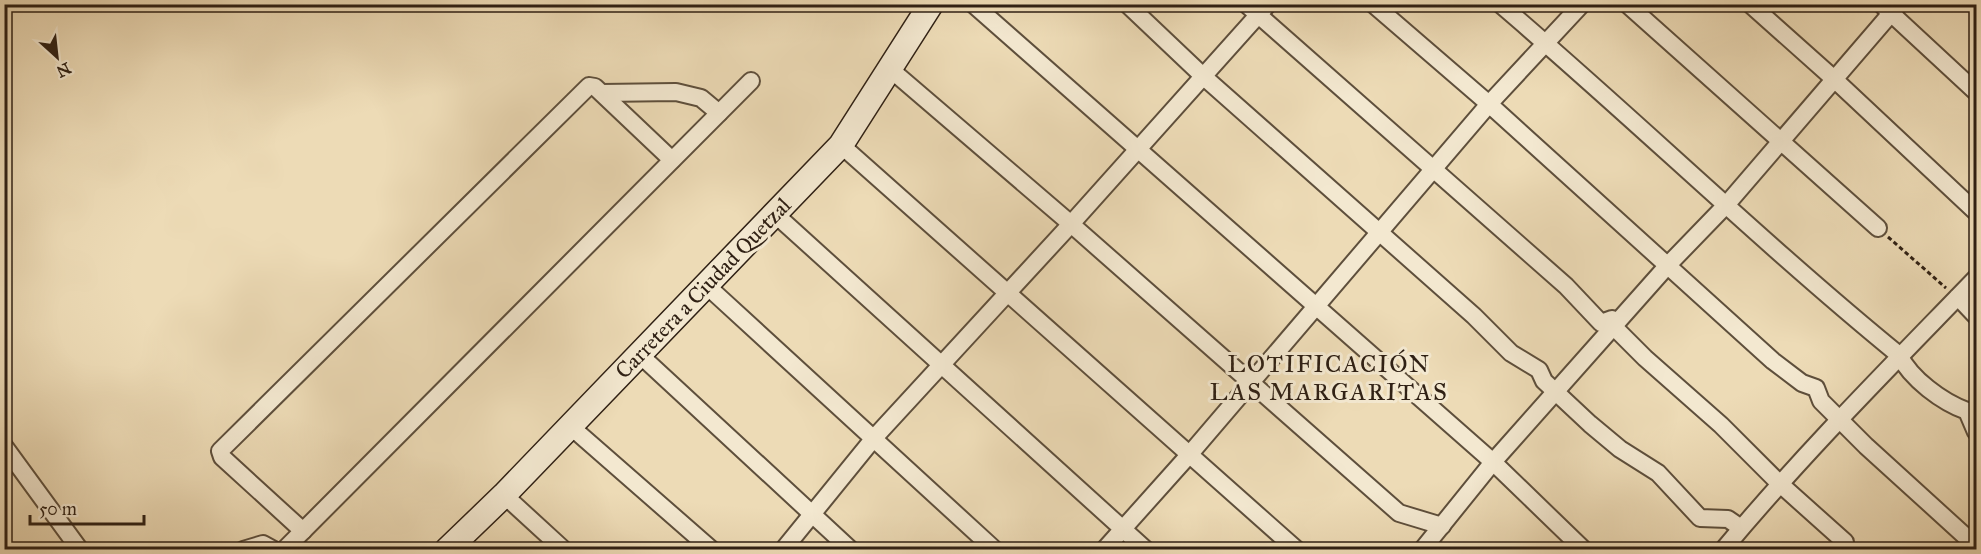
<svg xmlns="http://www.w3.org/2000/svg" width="1981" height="554" viewBox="0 0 1981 554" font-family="'IM FELL Great Primer',serif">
<rect width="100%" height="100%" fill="#eddbb6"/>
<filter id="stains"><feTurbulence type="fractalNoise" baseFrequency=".00333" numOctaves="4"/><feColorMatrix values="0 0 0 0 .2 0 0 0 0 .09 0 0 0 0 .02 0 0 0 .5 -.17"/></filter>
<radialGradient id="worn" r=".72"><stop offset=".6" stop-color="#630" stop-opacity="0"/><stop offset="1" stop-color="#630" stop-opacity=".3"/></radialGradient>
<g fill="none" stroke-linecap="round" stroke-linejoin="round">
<defs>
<g id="minor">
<polyline points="973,4 1493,462 1584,550"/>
<polyline points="1127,4 1204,77 1474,316 1511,353 1539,370 1544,381 1590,424 1620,449 1658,473 1700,518 1728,519 1741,528"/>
<polyline points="1246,4 1566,286 1601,323 1612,319 1615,328 1645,358 1721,425 1779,483 1845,542 1836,550"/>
<polyline points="1373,4 1489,104 1773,361 1802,383 1816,388 1821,401 1866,446 1976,546"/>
<path d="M1500,4c135,115 262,239 399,351 12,24 43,47 68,56l9,21"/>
<polyline points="1627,4 1878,228"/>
<polyline points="1750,4 1833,78 1976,212"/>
<polyline points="1881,4 1976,92"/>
<polyline points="889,68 1071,224 1399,513 1442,526"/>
<polyline points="602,93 676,92 701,98 719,113"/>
<polyline points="841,145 1297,550"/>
<polyline points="776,215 1146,550"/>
<polyline points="706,285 995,550"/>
<polyline points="1958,297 1976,316"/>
<polyline points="639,354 851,550"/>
<polyline points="569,425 712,550"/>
<polyline points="4,446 80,550"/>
<polyline points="504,495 564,550"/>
<polyline points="303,531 222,457 220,451 589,86 595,87 672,160"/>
<polyline points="243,550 263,544 274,550"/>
<polyline points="284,550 751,81"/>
<polyline points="783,550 874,438 1071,224 1268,4"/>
<polyline points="1104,550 1189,455 1489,104 1582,4"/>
<polyline points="1422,550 1493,462 1668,265 1727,204 1899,4"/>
<path d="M1723,550c80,-96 167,-183 253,-272"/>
</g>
<polyline id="secondary" points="447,550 504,495 841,145 931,4"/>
</defs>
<use href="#minor" stroke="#5e4f3c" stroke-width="20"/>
<use href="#secondary" stroke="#2f2014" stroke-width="27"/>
<polyline stroke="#2f2014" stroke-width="3" stroke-dasharray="4.5 3" stroke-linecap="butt" points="1888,237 1946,288"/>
<use href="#minor" stroke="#f3e8d0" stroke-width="16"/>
<use href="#secondary" stroke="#f3e8d0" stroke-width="24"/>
</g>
<g text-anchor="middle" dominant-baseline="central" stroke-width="6" stroke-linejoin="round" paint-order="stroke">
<g font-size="22" fill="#2f2014" stroke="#f3e8d0">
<text transform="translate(703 288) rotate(-46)">Carretera a Ciudad Quetzal</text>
</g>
<g font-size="24" letter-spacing="1.5" fill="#2f2014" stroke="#f3e8d0">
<text x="1329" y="364">LOTIFICACIÓN<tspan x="1329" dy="28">LAS MARGARITAS</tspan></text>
</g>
</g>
<rect width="1981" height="554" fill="none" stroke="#eddbb6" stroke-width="24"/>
<rect x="6" y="6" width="1969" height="542" fill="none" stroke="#2f2014" stroke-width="3"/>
<rect x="12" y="12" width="1957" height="530" fill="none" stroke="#2f2014" stroke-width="1.5"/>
<g transform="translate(57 57) rotate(153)" stroke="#f3e8d0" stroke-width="4.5" paint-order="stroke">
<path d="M0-4.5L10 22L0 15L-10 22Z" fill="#2f2014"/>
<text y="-9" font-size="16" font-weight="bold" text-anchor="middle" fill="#2f2014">N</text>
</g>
<path d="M30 515v9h114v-9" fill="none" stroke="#2f2014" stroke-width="3"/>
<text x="39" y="515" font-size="18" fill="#2f2014" stroke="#f3e8d0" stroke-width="4.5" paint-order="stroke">50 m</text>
<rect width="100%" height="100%" filter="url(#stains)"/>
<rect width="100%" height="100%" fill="url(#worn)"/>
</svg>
